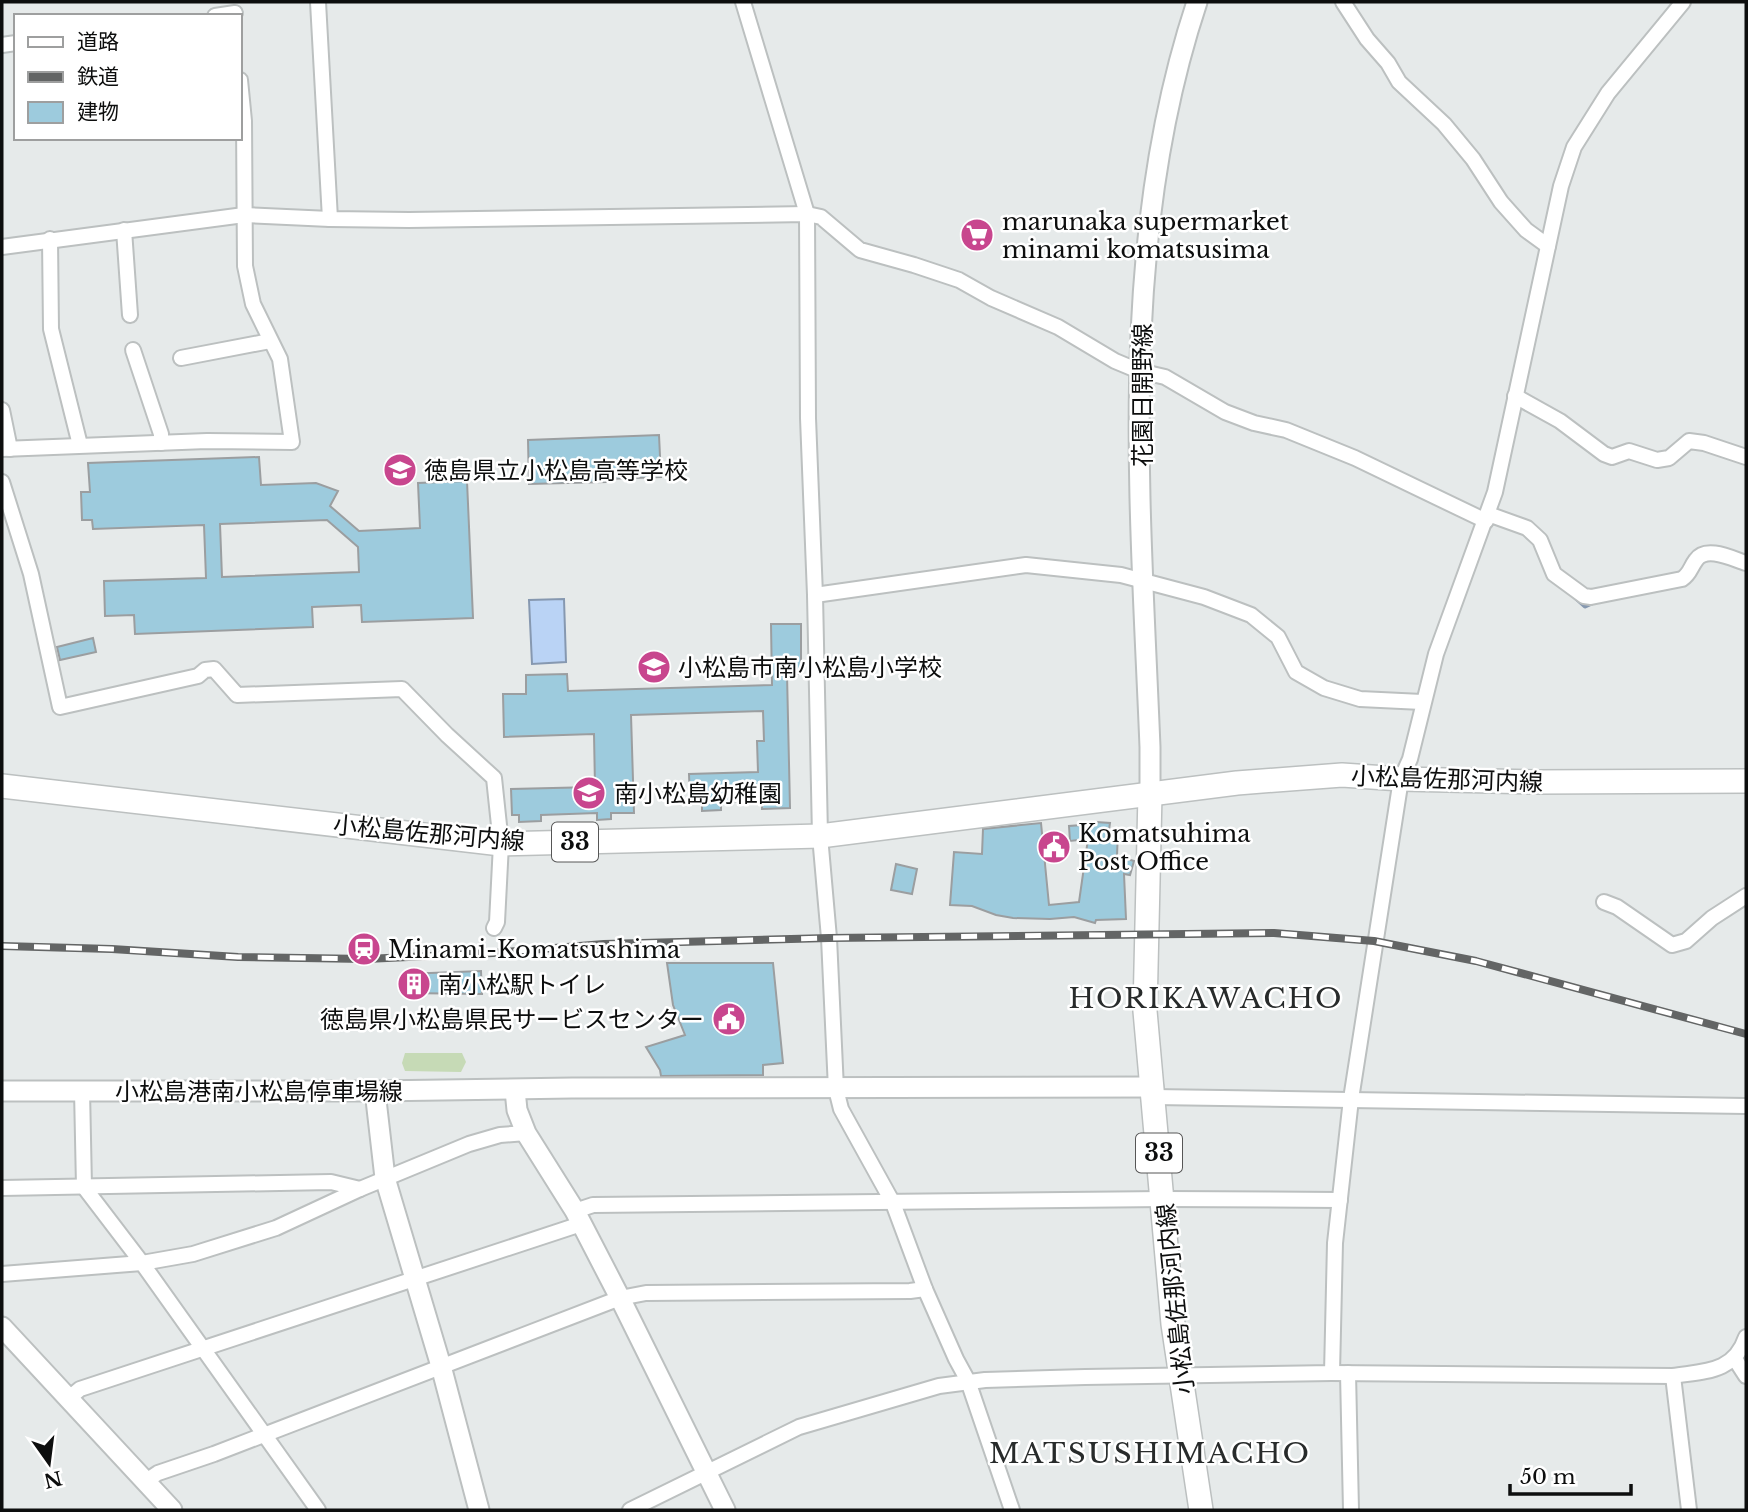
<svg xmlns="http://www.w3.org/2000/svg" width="1748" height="1512" viewBox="0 0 1748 1512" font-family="'Libre Baskerville','Noto Sans JP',serif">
<rect width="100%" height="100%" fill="#e6eaea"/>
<polygon fill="#c6dab6" points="405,1053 462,1053 466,1062 461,1072 405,1071 402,1063"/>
<polygon fill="#bad3f5" stroke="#8698b0" stroke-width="2" points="564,599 566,662 532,664 529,600"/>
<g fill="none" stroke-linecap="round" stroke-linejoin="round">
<polyline stroke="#8698b0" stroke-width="5" points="1575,597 1585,606 1596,601"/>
</g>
<g fill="#9dcbdd" stroke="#9b9ea0" stroke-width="2" fill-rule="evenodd">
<polygon points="659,435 661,477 606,479 606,482 529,484 528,440"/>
<path d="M259,457l2,28 55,-2 22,8 -8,15 29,25 61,-3 -2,-45 49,-2 6,137 -111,4 -1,-17 -49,2 1,20 -178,7 -1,-19 -29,1 -1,-35 102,-3 -2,-53 -111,4 -1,-9h-10l-1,-28h9l-2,-29zM327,520l31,27 1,25 -137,5 -2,-53z"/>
<polygon points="771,624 801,624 801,674 787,674 790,808 762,809 762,800 721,802 721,810 702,811 702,802 690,802 689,774 758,772 757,741 764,741 763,711 631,715 634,813 611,813 611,819 597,820 597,813 541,815 541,821 519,822 519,815 512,815 511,789 595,787 594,734 504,737 503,694 526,694 526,675 567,674 568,691 772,685"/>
<polygon points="93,638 96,652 60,660 57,647"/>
<polygon points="1096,822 1110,823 1109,830 1118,830 1117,856 1134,861 1130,875 1124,874 1126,919 1096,920 1095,923 1074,917 1050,919 1013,918 996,915 972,906 950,905 954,852 982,854 983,829 1041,823 1049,905 1079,902 1088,839 1070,841 1069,826 1096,824"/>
<polygon points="896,864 917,869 912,894 891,890"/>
<polygon points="667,963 773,963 783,1063 763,1065 763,1075 661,1076 660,1070 646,1047 685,1035 673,1005"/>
<polygon points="481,971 482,994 405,993 405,974"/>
</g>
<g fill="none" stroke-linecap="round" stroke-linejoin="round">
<defs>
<g id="street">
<polyline points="318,2 330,219"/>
<polyline points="743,2 807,214 808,418 815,595 820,836 829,938 836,1089 841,1109 893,1203 925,1289 956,1359 968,1381 1012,1510"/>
<polyline points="1343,2 1367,39 1388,63 1399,82 1444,124 1473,159 1501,202 1526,230 1548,246"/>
<polyline points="215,16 235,13"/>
<polyline points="2,45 16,43"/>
<polyline points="124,230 130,315"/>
<polyline points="50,239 51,329 80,445"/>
<polyline points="2,247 244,215 330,219 409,220 807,214 821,217 860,250 914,265 959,280 991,298 1058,327 1115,361 1139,371 1165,377 1225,412 1254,423 1286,430 1355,458 1486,521"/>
<polyline points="133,350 161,434 161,443"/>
<polyline points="181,358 270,341"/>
<polyline points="1515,396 1560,421 1604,454 1612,457 1629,451 1657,460 1669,458 1689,441 1704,443 1746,457"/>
<polyline points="2,410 10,449"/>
<polyline points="2,449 207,441 292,442 280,359 253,304 245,266 244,121 240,80"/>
<polyline points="2,482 31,574 60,707 198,676 205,670 214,669 237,695 402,689 447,735 494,778 501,844 497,922 494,928"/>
<path d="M1488,514l39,14 13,12 14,34 30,22 7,1 91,-18c8,-5 8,-11 14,-19 10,-15 37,-1 50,3"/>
<polyline points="815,595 1026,565 1121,575 1204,597 1251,615 1278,637 1296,672 1324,688 1360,699 1422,702"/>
<polyline points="1604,902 1617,907 1672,945 1686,941 1712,918 1746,896"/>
<polyline points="82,1090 84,1187 142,1263 318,1510"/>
<polyline points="1154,1097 1746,1106"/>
<polyline points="2,1188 331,1182 360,1189"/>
<polyline points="575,1211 593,1205 1164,1199 1340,1200"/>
<polyline points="2,1274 142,1263 193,1254 276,1228 360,1189 469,1144 500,1135 526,1133"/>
<polyline points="1735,1359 1746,1376"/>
<path d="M1332,1373l341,3c31,-5 61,-3 73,-39"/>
<polyline points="1348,1373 1351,1510"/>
<polyline points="1673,1376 1689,1510"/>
<polyline points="68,1399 80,1389 581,1224"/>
<polyline points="146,1481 158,1473 214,1454 620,1298 646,1293 910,1291 925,1289"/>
<polyline points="630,1510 799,1427 939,1386 985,1380 1085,1377 1332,1373 1335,1243 1351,1099 1401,779 1410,759 1436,654 1495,492 1561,186 1574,147 1608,93 1683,2"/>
</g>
<g id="secondary">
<path d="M1150,794v-47c-10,-248 -33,-505 47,-745"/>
<polyline points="515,1090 517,1110 526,1133 575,1211 620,1298 725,1510"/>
<polyline points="2,1091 375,1091 572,1088 1153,1087"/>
<polyline points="375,1091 385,1178 441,1366 479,1510"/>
<polyline points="2,1327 172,1510"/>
</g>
<g id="primary">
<polyline points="2,786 501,844 820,836 1237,783 1342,775 1401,779 1535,782 1746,781"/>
<polyline points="1150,794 1145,1011 1173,1324 1201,1510"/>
</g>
</defs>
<use href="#street" stroke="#bcc0c0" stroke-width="18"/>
<use href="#secondary" stroke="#bcc0c0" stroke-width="23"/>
<use href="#primary" stroke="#bcc0c0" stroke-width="26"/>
<use href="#street" stroke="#fff" stroke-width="14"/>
<use href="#secondary" stroke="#fff" stroke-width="19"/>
<use href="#primary" stroke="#fff" stroke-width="23"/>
<defs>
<polyline id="rail" points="2,946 112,949 238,957 366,959 493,953 604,944 829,938 1274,933 1374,941 1476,961 1746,1034"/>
</defs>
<use href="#rail" stroke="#636565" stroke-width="8"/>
<use href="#rail" stroke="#fff" stroke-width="5" stroke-dasharray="16" stroke-linecap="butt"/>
</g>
<defs>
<symbol id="supermarket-disc" viewBox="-11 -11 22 22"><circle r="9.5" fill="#c8468e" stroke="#fff"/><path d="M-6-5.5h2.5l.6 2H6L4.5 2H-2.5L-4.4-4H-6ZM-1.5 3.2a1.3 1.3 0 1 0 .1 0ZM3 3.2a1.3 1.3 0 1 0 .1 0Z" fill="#fff"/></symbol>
<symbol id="school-disc" viewBox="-11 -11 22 22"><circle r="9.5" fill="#c8468e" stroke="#fff"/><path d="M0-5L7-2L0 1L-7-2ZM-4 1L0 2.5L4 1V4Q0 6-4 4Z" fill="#fff"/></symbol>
<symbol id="civic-disc" viewBox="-11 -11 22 22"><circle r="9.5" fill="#c8468e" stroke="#fff"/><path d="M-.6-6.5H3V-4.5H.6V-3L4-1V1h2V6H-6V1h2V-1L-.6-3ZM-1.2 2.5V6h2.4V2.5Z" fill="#fff"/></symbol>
<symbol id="station-disc" viewBox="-11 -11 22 22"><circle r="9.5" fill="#c8468e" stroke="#fff"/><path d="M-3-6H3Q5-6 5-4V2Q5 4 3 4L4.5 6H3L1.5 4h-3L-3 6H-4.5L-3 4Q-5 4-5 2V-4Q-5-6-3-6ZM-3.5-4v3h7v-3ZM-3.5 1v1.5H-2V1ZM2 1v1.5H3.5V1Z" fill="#fff"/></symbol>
<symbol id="building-disc" viewBox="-11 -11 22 22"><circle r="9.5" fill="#c8468e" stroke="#fff"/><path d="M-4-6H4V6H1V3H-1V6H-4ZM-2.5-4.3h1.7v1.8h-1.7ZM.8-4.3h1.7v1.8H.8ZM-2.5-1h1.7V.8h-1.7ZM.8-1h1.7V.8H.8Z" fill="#fff"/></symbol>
</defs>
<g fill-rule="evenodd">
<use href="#supermarket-disc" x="958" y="216" width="38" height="38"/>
<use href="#school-disc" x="381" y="451" width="38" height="38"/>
<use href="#school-disc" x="635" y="648" width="38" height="38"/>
<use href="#school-disc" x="570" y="774" width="38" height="38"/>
<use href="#civic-disc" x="1035" y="828" width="38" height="38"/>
<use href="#station-disc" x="345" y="930" width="38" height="38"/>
<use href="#building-disc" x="395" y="965" width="38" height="38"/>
<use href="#civic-disc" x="710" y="1000" width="38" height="38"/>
</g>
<g text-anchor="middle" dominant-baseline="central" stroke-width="5" stroke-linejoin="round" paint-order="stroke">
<g fill="#fff" stroke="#565656" stroke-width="2">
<rect x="552" y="822.5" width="46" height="39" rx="5"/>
<rect x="1136" y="1133.5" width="46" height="39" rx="5"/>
</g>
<g font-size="23" font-weight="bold" fill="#0d0e0e">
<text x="575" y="842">33</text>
<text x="1159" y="1153">33</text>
</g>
<g font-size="24" fill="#0d0e0e" stroke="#fff" text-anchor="start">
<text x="1002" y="221">marunaka supermarket<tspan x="1002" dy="28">minami komatsusima</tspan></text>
<text x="424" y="470">徳島県立小松島高等学校</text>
<text x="678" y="667">小松島市南小松島小学校</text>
<text x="614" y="793">南小松島幼稚園</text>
<text x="1078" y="833">Komatsuhima<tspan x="1078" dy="28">Post Office</tspan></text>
<text x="388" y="949">Minami-Komatsushima</text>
<text x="438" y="984">南小松駅トイレ</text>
<text x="704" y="1019" text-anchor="end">徳島県小松島県民サービスセンター</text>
</g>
<g font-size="24" fill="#0d0e0e" stroke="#fff">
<text transform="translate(1142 395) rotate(-90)">花園日開野線</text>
<text transform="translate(1447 779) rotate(2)">小松島佐那河内線</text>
<text transform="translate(429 833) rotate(5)">小松島佐那河内線</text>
<text x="259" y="1091">小松島港南小松島停車場線</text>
<text transform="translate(1175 1299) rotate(-96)">小松島佐那河内線</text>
</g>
<g font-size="28" letter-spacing="2" fill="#282b2b" stroke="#fff">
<text x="1206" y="998">HORIKAWACHO</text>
<text x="1150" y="1453">MATSUSHIMACHO</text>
</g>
</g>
<rect width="1748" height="1512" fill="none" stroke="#0d0e0e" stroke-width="7"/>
<rect x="14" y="14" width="228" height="126" fill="#ffffff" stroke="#9e9f9f" stroke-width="2"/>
<rect x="28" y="37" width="35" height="10" fill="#ffffff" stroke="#9e9f9f" stroke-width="2"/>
<text x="77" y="49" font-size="21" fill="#0d0e0e">道路</text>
<rect x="28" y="72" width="35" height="10" fill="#636565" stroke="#9e9f9f" stroke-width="2"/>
<text x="77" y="84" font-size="21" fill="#0d0e0e">鉄道</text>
<rect x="28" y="102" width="35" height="21" fill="#9dcbdd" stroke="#9e9f9f" stroke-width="2"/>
<text x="77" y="119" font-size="21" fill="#0d0e0e">建物</text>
<g transform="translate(49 1463) rotate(166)" stroke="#ffffff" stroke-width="5" paint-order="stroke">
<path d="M0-5L12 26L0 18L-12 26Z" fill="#0d0e0e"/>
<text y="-10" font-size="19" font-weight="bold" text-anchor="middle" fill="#0d0e0e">N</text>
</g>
<path d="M1510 1484v10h121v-10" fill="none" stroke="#0d0e0e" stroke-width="3.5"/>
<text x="1520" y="1484" font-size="21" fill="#0d0e0e" stroke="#ffffff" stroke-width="5" paint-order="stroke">50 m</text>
</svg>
